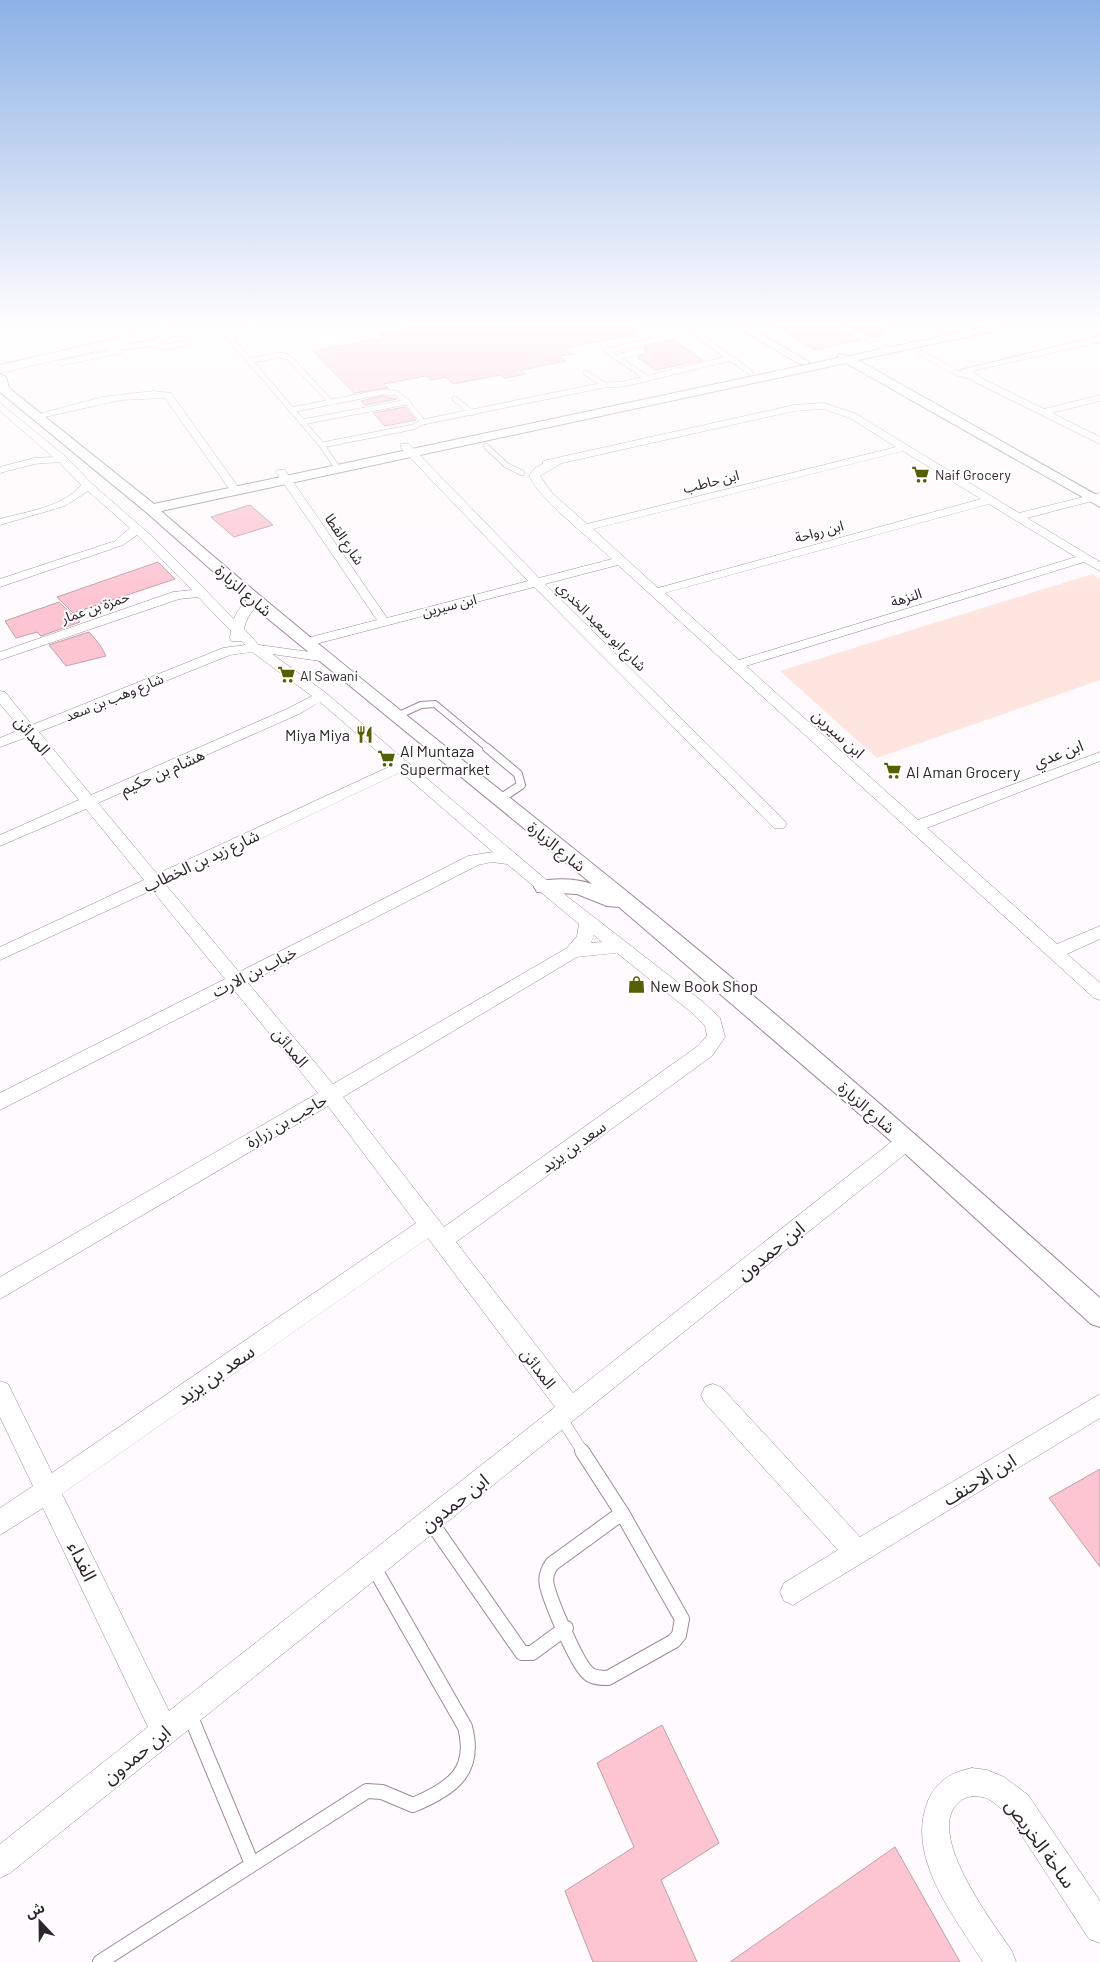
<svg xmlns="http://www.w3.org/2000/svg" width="1100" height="1962" viewBox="0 0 1100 1962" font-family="Barlow,'Noto Sans Arabic',sans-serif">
<rect width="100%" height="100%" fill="#fefafd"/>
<polygon fill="#ffe5df" points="1092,574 1100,579 1100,680 877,758 780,671"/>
<g fill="#fdc5d2" stroke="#bca1a7">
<polygon points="403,326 634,326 638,334 565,348 572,354 559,356 566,361 521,370 526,374 505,378 500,375 453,384 446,377 431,380 426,376 384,384 388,388 354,393 313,351 384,338 380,334 407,329"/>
<polygon points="773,326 838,326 840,330 859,340 815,350"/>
<polygon points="851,326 885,326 886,334 873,337"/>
<polygon points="673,340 703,360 655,370 637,357 646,354 647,350 644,347"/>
<polygon points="382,396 397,399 365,405 361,401"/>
<polygon points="405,407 416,420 385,426 373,413"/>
<polygon points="250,505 273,525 234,537 211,517"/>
<polygon points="158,562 175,579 73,613 57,597"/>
<polygon points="59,602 80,622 41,636 37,632 16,638 5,621"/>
<polygon points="89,632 100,645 106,656 66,666 49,645"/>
<polygon points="1100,1469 1100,1567 1049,1498"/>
<polygon points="662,1725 719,1843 661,1880 697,1962 593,1962 565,1891 634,1847 597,1763"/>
<polygon points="895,1847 960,1962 730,1962"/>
</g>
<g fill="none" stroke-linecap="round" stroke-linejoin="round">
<defs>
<g id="service-far4">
<polyline points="0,326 3,326"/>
<polyline points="638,326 657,339"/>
<polyline points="686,326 751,373"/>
<polyline points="842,326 889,350"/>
<polyline points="272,327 238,332 230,338 322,445 338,469"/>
<polyline points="150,343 165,347 189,343"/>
<polyline points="104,348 146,345 194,326"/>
<polyline points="921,353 957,373 974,377"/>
<polyline points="616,357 643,351"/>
<polyline points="250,361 279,355 288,357 331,402"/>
<polyline points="61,363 119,351"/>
<polyline points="586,373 604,385"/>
<polyline points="647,378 607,351 694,331"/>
<polyline points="455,399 472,413"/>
<polyline points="291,410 382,392 396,393 407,402 302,422"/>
<polyline points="423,422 604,385 624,384 731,358"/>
<polyline points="322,445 413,427 423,422 407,402"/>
<polyline points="486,446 506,465 522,473"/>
</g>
<polyline id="service-far3" points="397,716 421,705 435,704 489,749"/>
<polyline id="service-far2" points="487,748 518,774 521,785 500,799"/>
<polyline id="service-far1" points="561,1418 583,1452"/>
<g id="service">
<polyline points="582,1451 622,1513"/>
<path d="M622,1513l60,106 -3,16 -5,6 -66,37c-6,0 -14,0 -19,-4 -12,-9 -38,-72 -42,-88 -2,-9 0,-15 5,-22z"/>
<polyline points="431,1522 522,1653 532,1653 566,1628"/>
<polyline points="190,1715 252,1864"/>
<path d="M100,1962l267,-171 15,1 31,13c38,-16 64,-33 52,-78l-92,-161"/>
</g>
<g id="minor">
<polygon points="1100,336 1100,342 972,371 981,378 1044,409 1100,395 1100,401 1052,413 1100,437 1100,444 975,382 960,370"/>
<polygon points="154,391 171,393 241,491 240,493 232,493 165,398 121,400 36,419 31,416 102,397"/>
<path d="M0,403l66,54 25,26 64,56 79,80c4,-10 13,-24 25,-21l2,3c-8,10 -14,14 -17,28l15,16 73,10 2,3 -2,3 -5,1 -55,-8 54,39 224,190 153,119 17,16 5,19 -13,19 -256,186 117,151 327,-258 7,-2 7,2 3,6 -3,6 -904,726 -10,5v-34l148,-117 -105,-219 -43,27v-27l33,-22 -33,-69v-36l8,3 44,89 364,-250 -88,-117 -328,193v-22l318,-184 -84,-103 -234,120v-17l225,-114 -73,-89 -152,70v-13l144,-67 -58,-71 -86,37v-11l79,-35 -52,-63 -27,10v-9l21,-9 -21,-25v-13l5,1 27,33 191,-77 22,-3 -4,-4h-10l-1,-3 1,-7 -33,-34 -19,2 -179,61v-8l173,-60 19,-2 -55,-55 -14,10 -123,42v-8l115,-38 15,-13 -42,-37 -23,15 -65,19v-6c25,-7 64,-12 81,-34l-22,-23 -25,2 -34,9v-6l34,-9 19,-1 -53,-46zM252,652l60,44 -23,12 -198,87 -52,-63 191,-77zM320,702l73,63 -236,109 -59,-71 201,-89zM401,772l92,80 -25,4 -229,116 -74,-88zM492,862l15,2 72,60 -2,12 -10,12 -234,136 -85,-101 230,-118zM594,935l8,7 -11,1zM617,953l74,59 14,14 2,10 -9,10 -254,181 -101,-130 234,-140zM428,1238l127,169 -386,304 -107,-217z"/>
<path d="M824,403l32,11 163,99 81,-20v6l-73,19 73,44v9l-16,-9 -338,104 172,154 182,-68v9l-173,67 130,116 43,-18v13l-33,15 33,29v17l-6,-2 -476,-433 -73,19 239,236 3,4 -3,4h-10l-240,-241 -226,59 -6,-4 1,-3 74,-19 -101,-148 1,-2h8l102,148 141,-37 -127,-133v-4h8l130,134 73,-19c-13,-12 -86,-72 -82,-85l5,-6 8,-4v-3l251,-56zM823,409l27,9 46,29 -309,77 -35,-31 -12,-17 22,-13 232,-52zM903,451l78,48 -323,89 -65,-59zM989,504l87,53 -337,103 -74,-67z"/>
<polygon points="713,1384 721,1387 860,1537 1100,1394 1100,1418 793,1605 784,1601 780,1592 784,1583 838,1550 705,1403 701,1395 705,1387"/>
<path d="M972,1768l15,2 17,7 24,18 72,106v42l-11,-4c-17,-27 -35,-53 -52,-80 -14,-20 -25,-45 -47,-59 -6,-4 -18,-5 -25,-2 -49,26 29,126 47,153l4,11h-33c-28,-45 -78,-105 -55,-161 8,-20 24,-29 44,-33z"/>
</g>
<g id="tertiary">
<polygon points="736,326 748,326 809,362 807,364 799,364"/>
<path d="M990,326h18l-5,3 -145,31 242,137v10l-254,-144 -685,148c161,141 330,270 496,405 151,123 297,252 443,382v29l-9,-3 -192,-176 -280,-241 -12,-1 -30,-12 -40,-2 -3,-5 3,-5c16,-4 39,-4 55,2l-342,-280 -104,-92 -146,-120v-18l6,3 3,11 145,116 684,-146v-4l11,2z"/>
</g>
<polygon id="primary" points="171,326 195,326 188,330 0,373 0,365"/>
</defs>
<use href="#service-far4" stroke="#9e8a9a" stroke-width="6"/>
<use href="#service-far3" stroke="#9e8a9a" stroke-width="8"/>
<use href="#service-far2" stroke="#9e8a9a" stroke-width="10"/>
<use href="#service-far1" stroke="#9e8a9a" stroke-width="12"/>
<use href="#service" stroke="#9e8a9a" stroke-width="16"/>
<use href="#minor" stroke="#9e8a9a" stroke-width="1"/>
<use href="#tertiary" stroke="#9e8a9a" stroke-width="2"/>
<use href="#primary" stroke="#9e8a9a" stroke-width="1"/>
<use href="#service-far4" stroke="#fff" stroke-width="5"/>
<use href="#service-far3" stroke="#fff" stroke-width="6"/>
<use href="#service-far2" stroke="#fff" stroke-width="8"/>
<use href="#service-far1" stroke="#fff" stroke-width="11"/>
<use href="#service" stroke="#fff" stroke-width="14"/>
<use href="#minor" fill="#fff" fill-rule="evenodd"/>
<use href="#tertiary" fill="#fff" fill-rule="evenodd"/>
<use href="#primary" fill="#fff" fill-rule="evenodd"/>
</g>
<linearGradient id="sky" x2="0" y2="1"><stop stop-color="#8cb1e6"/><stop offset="0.54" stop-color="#fffdfe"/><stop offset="1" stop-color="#fffdfe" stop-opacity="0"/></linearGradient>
<rect width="1100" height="600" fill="url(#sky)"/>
<defs>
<symbol id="supermarket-bare" viewBox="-9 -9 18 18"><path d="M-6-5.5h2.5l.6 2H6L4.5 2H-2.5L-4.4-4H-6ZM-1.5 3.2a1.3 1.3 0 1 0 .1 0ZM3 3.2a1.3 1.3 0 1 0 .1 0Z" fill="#536102" stroke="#fff" stroke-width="2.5" paint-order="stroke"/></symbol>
<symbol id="restaurant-bare" viewBox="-9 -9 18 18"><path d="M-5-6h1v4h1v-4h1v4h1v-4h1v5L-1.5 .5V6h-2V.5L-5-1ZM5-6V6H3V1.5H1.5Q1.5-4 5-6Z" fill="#536102" stroke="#fff" stroke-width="2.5" paint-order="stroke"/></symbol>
<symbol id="shop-bare" viewBox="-9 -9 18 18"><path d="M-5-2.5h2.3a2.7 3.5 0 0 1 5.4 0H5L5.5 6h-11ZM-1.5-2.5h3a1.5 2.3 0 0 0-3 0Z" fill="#536102" stroke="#fff" stroke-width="2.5" paint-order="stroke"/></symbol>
</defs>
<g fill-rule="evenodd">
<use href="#supermarket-bare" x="908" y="462" width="25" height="25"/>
<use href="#supermarket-bare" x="274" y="662" width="25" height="25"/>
<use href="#restaurant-bare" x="352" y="722" width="25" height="25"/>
<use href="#supermarket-bare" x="374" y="746" width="25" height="25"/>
<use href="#supermarket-bare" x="880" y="758" width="25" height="25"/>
<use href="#shop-bare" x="624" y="972" width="25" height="25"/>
</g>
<g text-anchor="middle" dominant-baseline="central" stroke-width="4" stroke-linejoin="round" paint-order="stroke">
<g font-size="14" fill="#2e262c" stroke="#fff" text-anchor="start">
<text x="935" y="474">Naif Grocery</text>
<text x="300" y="675">Al Sawani</text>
</g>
<g font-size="14" fill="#2e262c" stroke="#fff">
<text transform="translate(711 481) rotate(-14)">ابن حاطب</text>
<text transform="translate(819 531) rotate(-15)">ابن رواحة</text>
<text transform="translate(345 539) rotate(56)">شارع القطا</text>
<text transform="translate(906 597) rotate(-17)">النزهة</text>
<text transform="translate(449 605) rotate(-14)">ابن سيرين</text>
<text transform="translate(95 607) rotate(-19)">حمزة بن عمار</text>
<text transform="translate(602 626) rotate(45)">شارع ابو سعيد الخدري</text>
<text transform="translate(114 697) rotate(-22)">شارع وهب بن سعد</text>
</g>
<g font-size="16" fill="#2e262c" stroke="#fff">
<text transform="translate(244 590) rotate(41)">شارع الزبارة</text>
<text transform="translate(839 733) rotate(42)">ابن سيرين</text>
<text transform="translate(33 735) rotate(50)">المدائن</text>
<text transform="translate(1058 753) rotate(-21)">ابن عدي</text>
<text transform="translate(162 771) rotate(-24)">هشام بن حكيم</text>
<text transform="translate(557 846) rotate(39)">شارع الزبارة</text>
<text transform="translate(201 860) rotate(-25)">شارع زيد بن الخطاب</text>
<text transform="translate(254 971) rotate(-27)">خباب بن الارت</text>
<text transform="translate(291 1047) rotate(50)">المدائن</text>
<text transform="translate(867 1107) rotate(41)">شارع الزبارة</text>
<text transform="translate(286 1120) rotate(-30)">حاجب بن زرارة</text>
<text transform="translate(573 1146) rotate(-36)">سعد بن يزيد</text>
<text transform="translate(539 1368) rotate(52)">المدائن</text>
</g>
<g font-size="16" fill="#2e262c" stroke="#fff" text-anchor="start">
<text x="350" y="734" text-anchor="end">Miya Miya</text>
<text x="400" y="750">Al Muntaza<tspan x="400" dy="18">Supermarket</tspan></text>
<text x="906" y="771">Al Aman Grocery</text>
<text x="650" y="985">New Book Shop</text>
</g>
<g font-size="19" fill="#2e262c" stroke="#fff">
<text transform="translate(770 1250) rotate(-39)">ابن حمدون</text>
<text transform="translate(215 1374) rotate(-35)">سعد بن يزيد</text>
<text transform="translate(979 1479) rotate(-31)">ابن الاحنف</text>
<text transform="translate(454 1502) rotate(-38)">ابن حمدون</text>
<text transform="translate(83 1561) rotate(64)">الفداء</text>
<text transform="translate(136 1754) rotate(-39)">ابن حمدون</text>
<text transform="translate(1041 1843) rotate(54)">ساحة الخريص</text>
</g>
</g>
<g transform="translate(40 1922) rotate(338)" stroke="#ffffff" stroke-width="4" paint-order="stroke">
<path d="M0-4L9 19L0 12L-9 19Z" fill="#2e262c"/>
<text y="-8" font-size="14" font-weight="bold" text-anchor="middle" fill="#2e262c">ش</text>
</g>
</svg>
